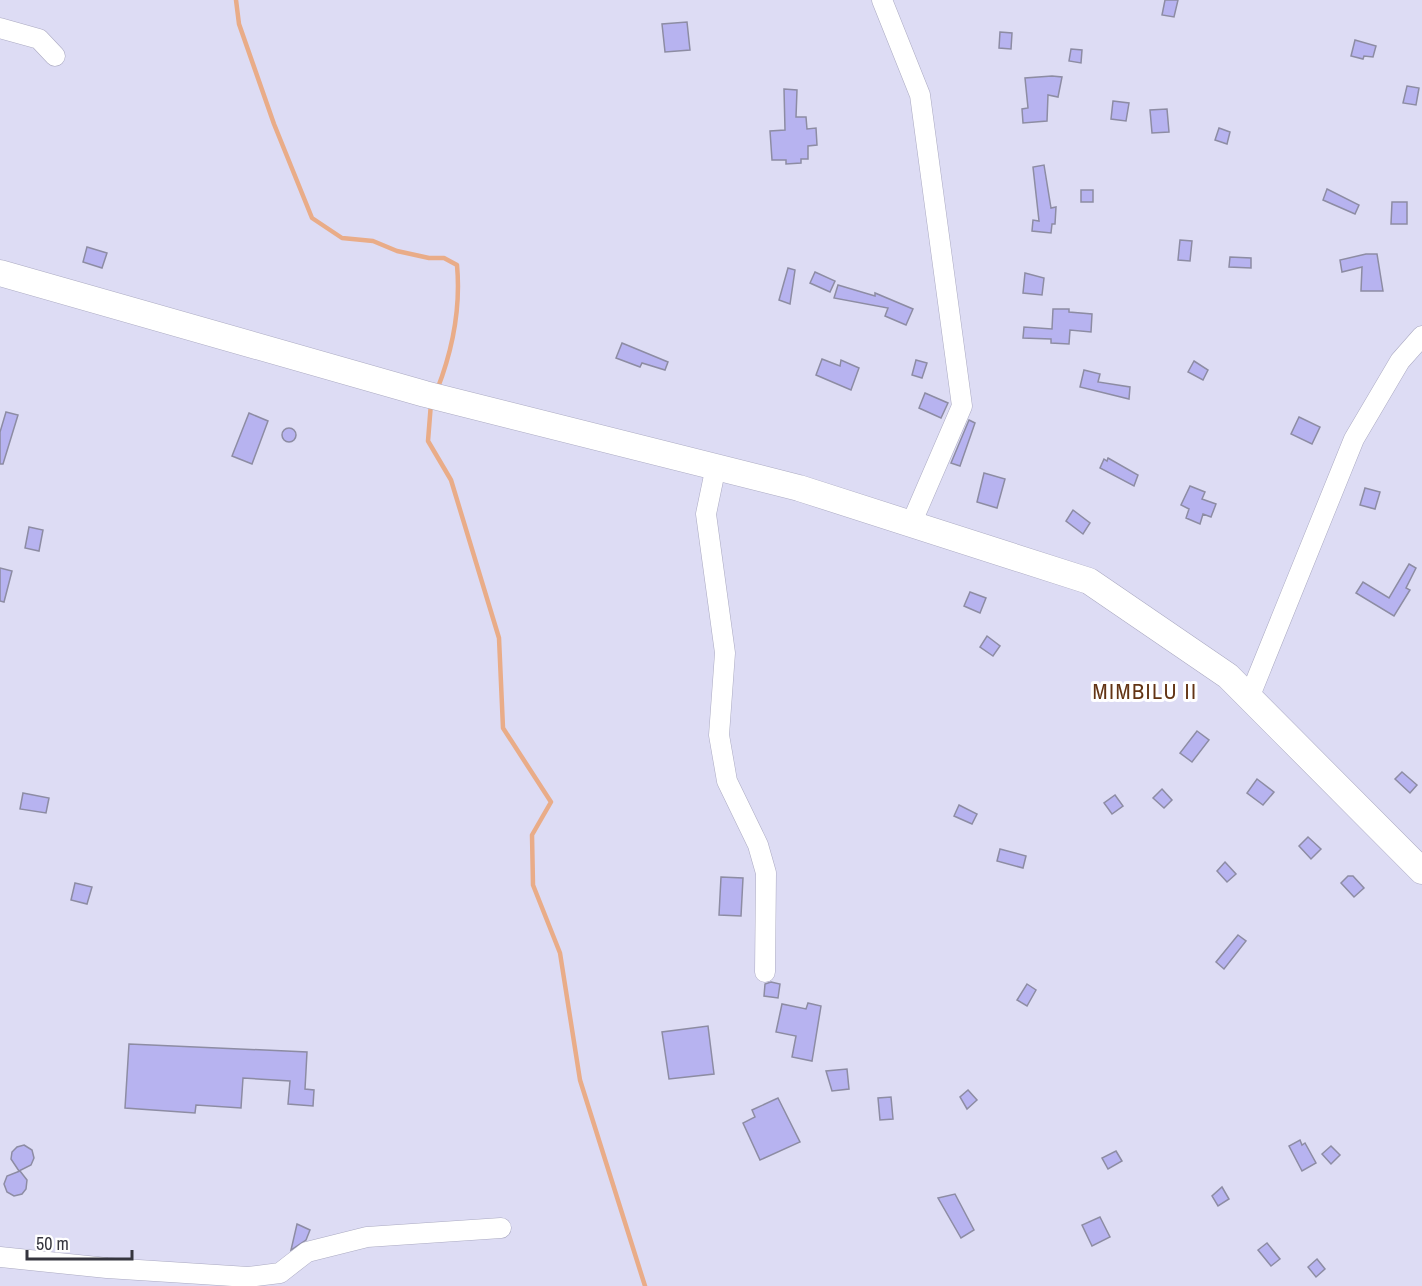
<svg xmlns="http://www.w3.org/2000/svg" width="1422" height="1286" viewBox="0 0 1422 1286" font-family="'Archivo Narrow',sans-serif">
<rect width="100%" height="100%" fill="#dddcf4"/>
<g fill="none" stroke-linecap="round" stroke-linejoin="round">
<g stroke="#e9ac88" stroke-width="4.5">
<path d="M236,0l3,24 35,100 38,94 30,20 31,3 24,10 32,7h15l13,7c4,44 -4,84 -20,125"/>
<polyline points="431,403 428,441 451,480 499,638 503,728 551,802 532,835 533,885 560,953 580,1080 645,1286"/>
</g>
</g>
<g fill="#b7b3f0" stroke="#8d8ca3" stroke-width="1.5">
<polygon points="1165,0 1178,0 1174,17 1162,15"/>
<polygon points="687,22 690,50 665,52 662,24"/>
<polygon points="1000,32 1012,33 1011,49 999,48"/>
<polygon points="1355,40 1376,46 1373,57 1364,56 1363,59 1351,56"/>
<polygon points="1071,49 1082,50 1081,63 1069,61"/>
<polygon points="1052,76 1062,77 1058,97 1048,95 1047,121 1023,123 1022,109 1028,108 1025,78"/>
<polygon points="1407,86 1419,88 1416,105 1403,103"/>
<polygon points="784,89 797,90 796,117 806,117 807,129 816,128 817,145 808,146 808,159 801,159 801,163 786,164 786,160 772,160 770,131 785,130"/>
<polygon points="1113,101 1129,103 1126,121 1111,119"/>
<polygon points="1167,109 1169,132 1152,133 1150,110"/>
<polygon points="1219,128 1230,132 1227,144 1215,140"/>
<polygon points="1044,165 1051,208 1056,207 1055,224 1052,224 1051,233 1032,231 1033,220 1039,221 1033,167"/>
<polygon points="1327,189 1359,205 1355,214 1323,200"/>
<rect x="1081" y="190" width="12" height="12"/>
<polygon points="1392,202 1407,202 1407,224 1391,224"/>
<polygon points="1180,240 1192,241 1190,261 1178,260"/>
<polygon points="87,247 107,253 102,268 83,262"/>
<polygon points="1366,254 1377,254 1383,291 1361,291 1362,267 1342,272 1340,260"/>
<polygon points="1230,257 1251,258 1251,268 1229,267"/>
<polygon points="788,268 795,270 790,304 779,300"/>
<polygon points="815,272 835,281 830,292 810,283"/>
<polygon points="1025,273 1044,278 1042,295 1023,293"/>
<polygon points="838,285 875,296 875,293 913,309 906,325 885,316 888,308 834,298"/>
<polygon points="1053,309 1069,309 1069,312 1092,314 1091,332 1070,330 1069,344 1051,343 1051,339 1023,338 1024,327 1052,329"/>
<polygon points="622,343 668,362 665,370 642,363 640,367 616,358"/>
<polygon points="822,359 840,366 841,360 859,368 851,390 816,375"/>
<polygon points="916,360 927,363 922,378 912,375"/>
<polygon points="1194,361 1208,370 1203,380 1188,372"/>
<polygon points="1084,370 1100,374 1098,382 1130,387 1129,399 1080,387"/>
<polygon points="925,393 948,403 941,418 919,408"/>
<polygon points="6,412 18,415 3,464 0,464 0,432"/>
<polygon points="249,413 268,421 252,464 232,456"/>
<polygon points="1299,417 1320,427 1312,444 1291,434"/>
<polygon points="969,420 975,423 960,466 951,463"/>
<circle cx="289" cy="435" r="7"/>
<polygon points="1108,458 1138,475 1134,486 1100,468 1104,459 1107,461"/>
<polygon points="984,473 1005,479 997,508 977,502"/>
<polygon points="1190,486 1205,492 1202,499 1216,504 1211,517 1203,514 1200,524 1186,518 1189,509 1181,505"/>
<polygon points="1365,488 1380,492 1375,509 1360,505"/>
<polygon points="1073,510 1090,523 1083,534 1066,521"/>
<polygon points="29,527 43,530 39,551 25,548"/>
<polygon points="1409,564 1416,568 1406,588 1410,590 1394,616 1356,593 1363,582 1389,598"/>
<polygon points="0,568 12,571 4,602 0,601"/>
<polygon points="970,592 986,598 980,613 964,606"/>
<polygon points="987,636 1000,646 993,656 980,647"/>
<polygon points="1197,731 1209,740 1192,762 1180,753"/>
<polygon points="1402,772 1417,785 1410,793 1395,779"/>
<polygon points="1257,779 1274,792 1263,805 1247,793"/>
<polygon points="1162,789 1172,800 1164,808 1153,798"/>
<polygon points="23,793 49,798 46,813 20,809"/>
<polygon points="1115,795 1123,806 1112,814 1104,803"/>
<polygon points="959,805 977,814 972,824 954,816"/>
<polygon points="1308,837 1321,849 1311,859 1299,846"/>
<polygon points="1000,849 1026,856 1023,868 997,861"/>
<polygon points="1225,862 1236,874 1227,882 1217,871"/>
<polygon points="1348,876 1353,876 1364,888 1354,897 1341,883"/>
<polygon points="721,877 743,878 741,916 719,915"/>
<polygon points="75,883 92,887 87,904 71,900"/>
<polygon points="1238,935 1246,941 1224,969 1216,962"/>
<polygon points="771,982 780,984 778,998 764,996 765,984"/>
<polygon points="1027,984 1036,990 1027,1006 1017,1000"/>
<polygon points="808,1003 821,1006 812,1061 792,1057 796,1036 776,1032 782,1004 806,1009"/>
<polygon points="708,1026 714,1074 669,1079 662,1032"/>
<polygon points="129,1044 307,1052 305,1089 314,1090 313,1106 288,1104 290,1081 243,1078 241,1108 196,1105 195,1113 125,1108"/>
<polygon points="847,1069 849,1089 832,1091 826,1071"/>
<polygon points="968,1090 977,1100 967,1109 960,1097"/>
<polygon points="891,1097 893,1119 880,1120 878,1098"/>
<polygon points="778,1098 800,1142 760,1160 743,1123 755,1117 752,1110"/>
<polygon points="1300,1140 1302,1145 1305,1143 1316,1163 1302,1171 1289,1146"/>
<polygon points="24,1145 32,1150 34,1158 31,1165 19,1171 11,1159 12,1152 17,1147"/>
<polygon points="1331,1146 1340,1155 1331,1164 1322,1154"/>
<polygon points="1116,1151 1122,1161 1108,1169 1102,1158"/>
<polygon points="20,1171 27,1180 26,1189 22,1194 14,1196 7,1192 4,1184 7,1176"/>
<polygon points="1222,1187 1229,1199 1218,1206 1212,1196"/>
<polygon points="955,1194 974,1230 961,1238 938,1198"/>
<polygon points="1100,1217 1110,1237 1092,1246 1082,1225"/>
<polygon points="297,1224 310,1230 306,1240 291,1250"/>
<polygon points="1267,1243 1280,1259 1271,1266 1258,1250"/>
<polygon points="1317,1259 1325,1269 1316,1277 1308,1267"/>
</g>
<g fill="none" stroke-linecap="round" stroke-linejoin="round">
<defs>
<g id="minor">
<polyline points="882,0 920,95 962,406 911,524"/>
<polyline points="0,28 39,39 55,56"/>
<polyline points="716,466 706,514 725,653 719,735 727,781 758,845 766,873 765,972"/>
<polyline points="1249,698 1354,439 1400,361 1422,336"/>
<polyline points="0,1257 107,1268 248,1277 280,1273 307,1252 367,1237 501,1228"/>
</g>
<polyline id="major" points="0,273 425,394 799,488 1089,581 1228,676 1422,871"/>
</defs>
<use href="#minor" stroke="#abaac2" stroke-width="21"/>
<use href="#major" stroke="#abaac2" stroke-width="27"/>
<use href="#minor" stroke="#fff" stroke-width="20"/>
<use href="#major" stroke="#fff" stroke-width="26"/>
</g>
<g text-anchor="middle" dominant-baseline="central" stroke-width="6" stroke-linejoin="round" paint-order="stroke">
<g font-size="22" letter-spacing="1.5" fill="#633414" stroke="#fff">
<text x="1145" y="691">MIMBILU II</text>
</g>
</g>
<path d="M27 1250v9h105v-9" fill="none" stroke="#35353e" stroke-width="3"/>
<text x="36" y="1250" font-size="18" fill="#35353e" stroke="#ffffff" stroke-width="4.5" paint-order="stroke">50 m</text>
</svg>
